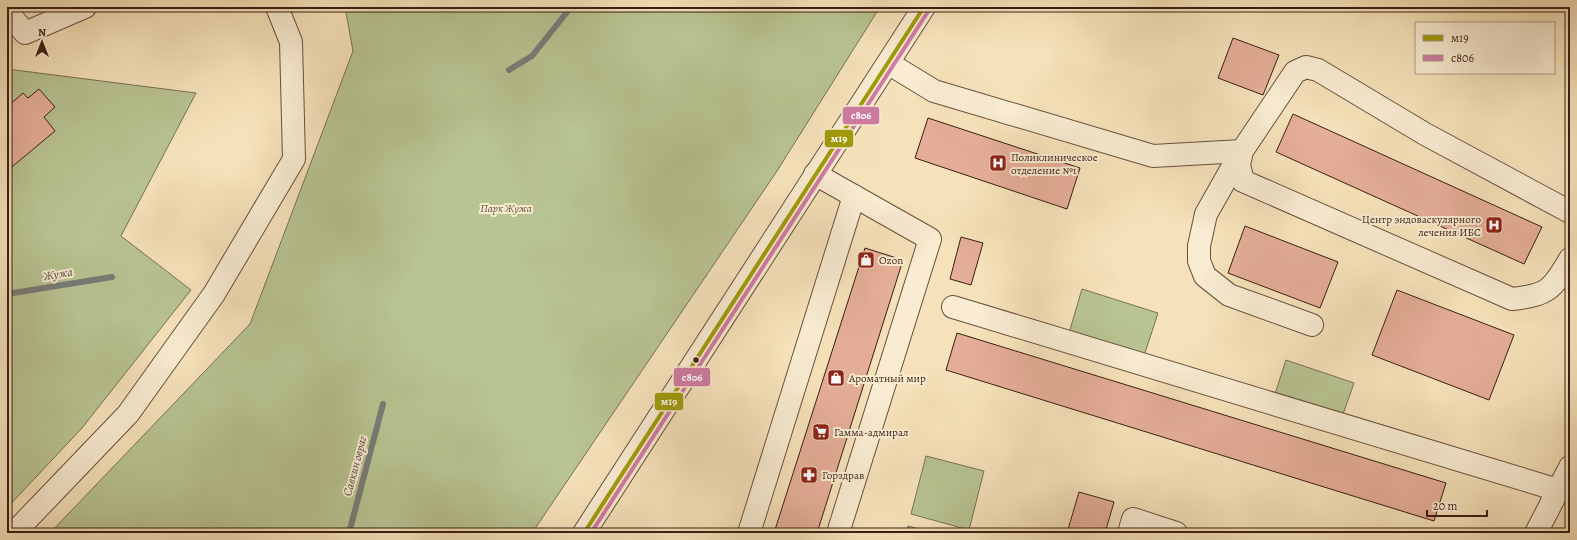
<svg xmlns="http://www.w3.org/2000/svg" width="1577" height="540" viewBox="0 0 1577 540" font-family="Alegreya,serif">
<rect width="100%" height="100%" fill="#f6e2ba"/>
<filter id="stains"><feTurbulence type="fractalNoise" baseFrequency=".005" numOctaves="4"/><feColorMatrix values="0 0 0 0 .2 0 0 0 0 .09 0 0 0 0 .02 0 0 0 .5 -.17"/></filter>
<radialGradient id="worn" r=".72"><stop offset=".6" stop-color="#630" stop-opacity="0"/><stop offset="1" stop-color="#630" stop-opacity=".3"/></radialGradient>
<g fill="#b8c492" stroke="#787153">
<polygon points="345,7 880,7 777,171 532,533 521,533 521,529 518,533 50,533 250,324 353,51"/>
<polygon points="7,69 196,93 121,236 191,290 82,428 7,508"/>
<polygon points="1082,289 1158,313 1144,356 1069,333"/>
<polygon points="1286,360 1354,383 1341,420 1274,397"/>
<polygon points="926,456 984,471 969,530 911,514"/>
<polygon points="908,526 934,533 906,533"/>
</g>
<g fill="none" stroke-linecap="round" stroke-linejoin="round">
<g stroke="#787c78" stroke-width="6">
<polyline points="509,70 532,56 571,7"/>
<polyline points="7,294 112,277"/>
<polyline points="349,533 383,404"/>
</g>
</g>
<g fill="#e5ae98" stroke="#391e14">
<polygon points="1233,38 1279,55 1263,95 1218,78"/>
<polygon points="39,89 55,107 44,117 55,131 7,171 7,107 23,93 28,98"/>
<polygon points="1293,114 1542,227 1524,264 1276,152"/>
<polygon points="928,118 1080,168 1067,209 915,158"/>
<polygon points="1245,226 1338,262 1320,308 1228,273"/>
<polygon points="961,237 983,243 971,285 950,279"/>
<polygon points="865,248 903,260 817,533 774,533"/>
<polygon points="1397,290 1514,335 1489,400 1372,355"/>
<polygon points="957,333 1446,483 1434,521 946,370"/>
<polygon points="1079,492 1114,502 1105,533 1067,533"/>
</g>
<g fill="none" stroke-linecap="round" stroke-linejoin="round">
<defs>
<g id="minor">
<polyline points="7,11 25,33 85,7"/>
<polyline points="888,63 934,91 1153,156 1242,151"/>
<polyline points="1240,154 1206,214 1199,246 1199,261 1205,276 1229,295 1312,325"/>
<polyline points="815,174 930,239 838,533"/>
<path d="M1570,212l-145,-78 -107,-64 -12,-3 -11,5 -53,79 -3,14 4,16 269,118c36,-4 40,-9 58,-40"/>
<polyline points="953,307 1558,490"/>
<polyline points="14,533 128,414 214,294 294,159 291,42 277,7"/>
<polyline points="584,533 924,7"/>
<polyline points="749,533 854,196"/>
<polyline points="1129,533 1133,519 1176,533"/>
<polyline points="1536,533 1570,467"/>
</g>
</defs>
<use href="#minor" stroke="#684f3e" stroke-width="24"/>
<use href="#minor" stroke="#f9ecd2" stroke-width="22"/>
<defs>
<polyline id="bus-1" points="584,533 924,7"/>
<polyline id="bus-2" points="591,533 929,10"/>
</defs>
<use href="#bus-1" stroke="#f9ecd2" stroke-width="7"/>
<use href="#bus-2" stroke="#f9ecd2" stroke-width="7"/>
<use href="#bus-1" stroke="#a09a0a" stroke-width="4"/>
<use href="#bus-2" stroke="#ce7ba2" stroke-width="4"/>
</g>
<defs>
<symbol id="hospital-square" viewBox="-11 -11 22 22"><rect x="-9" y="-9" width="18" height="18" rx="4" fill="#8f2418" stroke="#f9ecd2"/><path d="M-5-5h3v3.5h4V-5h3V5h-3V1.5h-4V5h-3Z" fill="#fff"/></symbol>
<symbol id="shop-square" viewBox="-11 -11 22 22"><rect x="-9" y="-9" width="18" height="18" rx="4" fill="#8f2418" stroke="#f9ecd2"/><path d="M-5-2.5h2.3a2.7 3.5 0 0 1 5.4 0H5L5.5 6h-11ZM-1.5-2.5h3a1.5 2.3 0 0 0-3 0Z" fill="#fff"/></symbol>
<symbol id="supermarket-square" viewBox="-11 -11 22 22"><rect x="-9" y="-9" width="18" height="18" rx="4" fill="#8f2418" stroke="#f9ecd2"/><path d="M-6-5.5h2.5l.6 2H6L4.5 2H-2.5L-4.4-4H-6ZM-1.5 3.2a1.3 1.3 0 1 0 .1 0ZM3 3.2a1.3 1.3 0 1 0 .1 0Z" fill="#fff"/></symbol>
<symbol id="pharmacy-square" viewBox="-11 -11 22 22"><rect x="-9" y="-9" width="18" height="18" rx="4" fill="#8f2418" stroke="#f9ecd2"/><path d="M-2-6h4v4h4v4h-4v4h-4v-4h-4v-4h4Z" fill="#fff"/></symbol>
</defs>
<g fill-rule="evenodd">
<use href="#hospital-square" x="988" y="153" width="20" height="20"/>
<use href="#hospital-square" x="1484" y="215" width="20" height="20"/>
<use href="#shop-square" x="856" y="250" width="20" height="20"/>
<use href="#shop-square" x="826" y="368" width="20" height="20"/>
<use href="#supermarket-square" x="811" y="422" width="20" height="20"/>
<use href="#pharmacy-square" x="799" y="465" width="20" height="20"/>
</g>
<circle fill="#391e14" stroke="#f9ecd2" stroke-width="1.5" cx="696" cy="360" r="3.5"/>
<g text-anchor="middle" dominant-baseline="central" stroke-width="4" stroke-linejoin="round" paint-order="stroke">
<g font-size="11" fill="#391e14" stroke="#f9ecd2" text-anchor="start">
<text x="1011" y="157">Поликлиническое<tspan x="1011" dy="13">отделение №1</tspan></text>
<text x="1481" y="219" text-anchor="end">Центр эндоваскулярного<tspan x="1481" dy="13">лечения ИБС</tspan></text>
<text x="879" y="260">Ozon</text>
<text x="849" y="378">Ароматный мир</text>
<text x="834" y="432">Гамма-адмирал</text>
<text x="822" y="475">Горздрав</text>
</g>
<g font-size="11" font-style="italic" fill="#5f503a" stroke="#f9ecd2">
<text x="506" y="208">Парк Жужа</text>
</g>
<g font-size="12" font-style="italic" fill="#584d46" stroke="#f9ecd2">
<text transform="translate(58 274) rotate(-9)">Жужа</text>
<text transform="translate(355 466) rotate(-75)">Савкин овраг</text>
</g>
</g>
<g stroke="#f9ecd2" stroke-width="1.5">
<rect x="842" y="106" width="38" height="19" rx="4" fill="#ce7ba2"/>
<rect x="824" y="129" width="30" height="19" rx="4" fill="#a09a0a"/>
<rect x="673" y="367" width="38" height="20" rx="4" fill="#ce7ba2"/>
<rect x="654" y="392" width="30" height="19" rx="4" fill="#a09a0a"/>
</g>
<g font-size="11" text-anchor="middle" font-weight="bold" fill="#fff">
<text x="861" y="119">с806</text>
<text x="839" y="142">м19</text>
<text x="692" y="381">с806</text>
<text x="669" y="405">м19</text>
</g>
<rect width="1577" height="540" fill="none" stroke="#f6e2ba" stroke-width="24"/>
<rect x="8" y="8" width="1561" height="524" fill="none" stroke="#391e14" stroke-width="2"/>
<rect x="12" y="12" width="1553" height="516" fill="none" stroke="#391e14"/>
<rect x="1415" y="22" width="140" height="52" fill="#f9ecd2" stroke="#ac9a86"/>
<rect x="1423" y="35" width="20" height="6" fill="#a09a0a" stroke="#ac9a86"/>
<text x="1451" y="42" font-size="12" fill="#391e14">м19</text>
<rect x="1423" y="55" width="20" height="6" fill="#ce7ba2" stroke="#ac9a86"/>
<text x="1451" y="62" font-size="12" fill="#391e14">с806</text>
<g transform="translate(42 42)" stroke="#f9ecd2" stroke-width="3" paint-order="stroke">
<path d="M0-3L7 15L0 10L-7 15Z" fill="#391e14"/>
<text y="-6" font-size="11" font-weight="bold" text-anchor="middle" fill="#391e14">N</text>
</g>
<path d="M1427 510v6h60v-6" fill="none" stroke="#391e14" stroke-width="2"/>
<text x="1433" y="510" font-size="12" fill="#391e14" stroke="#f9ecd2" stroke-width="3" paint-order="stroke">20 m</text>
<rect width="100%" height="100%" filter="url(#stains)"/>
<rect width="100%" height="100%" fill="url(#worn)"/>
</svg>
